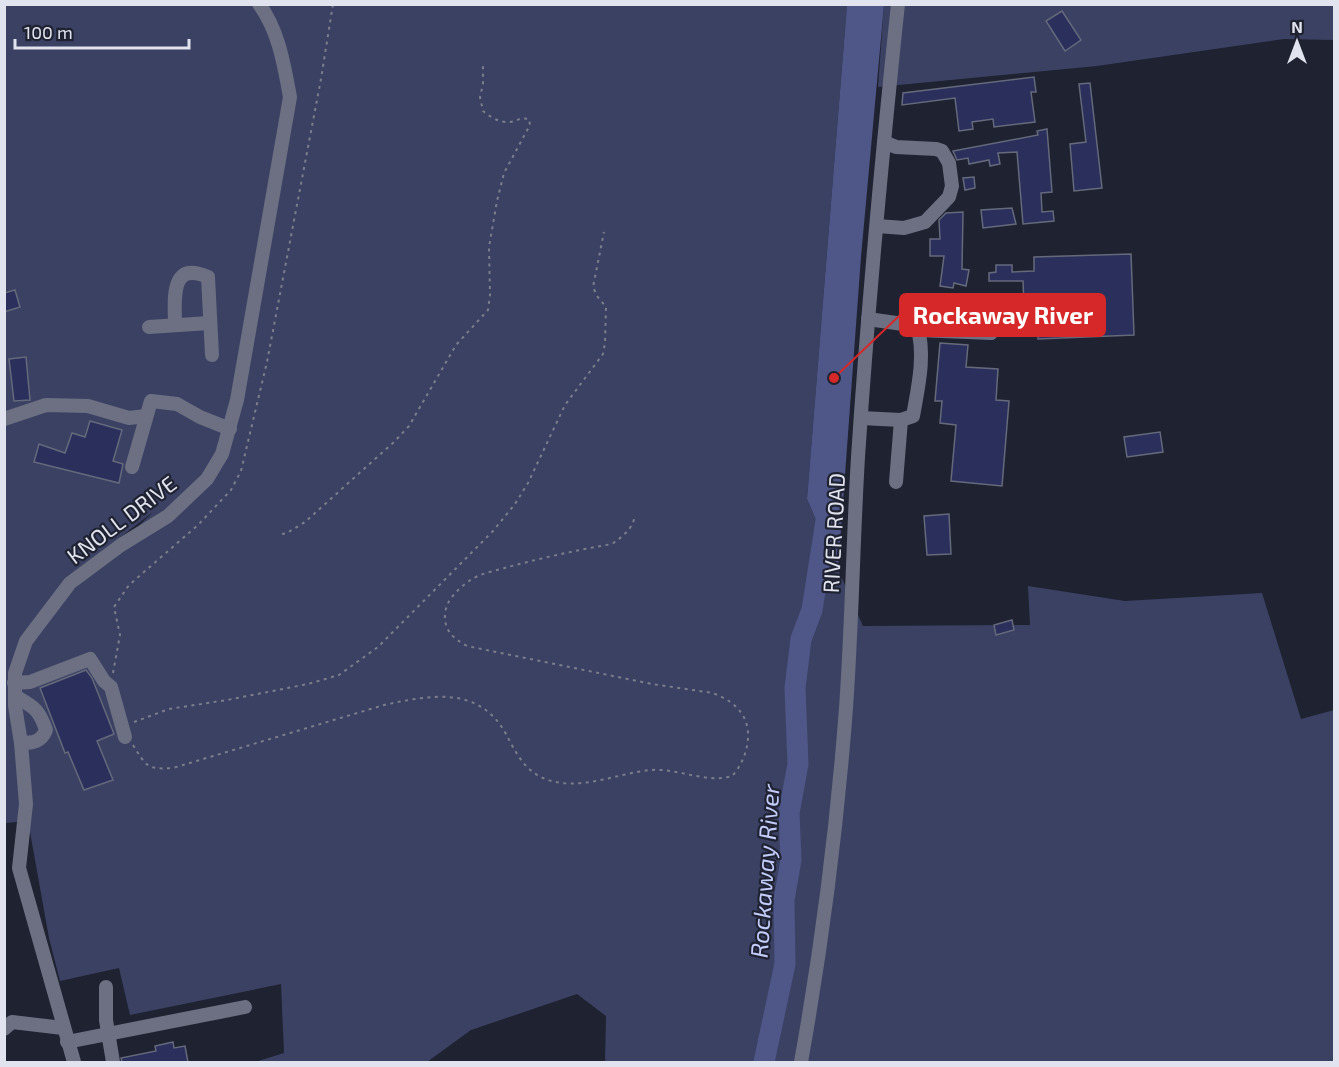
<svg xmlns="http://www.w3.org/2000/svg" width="1339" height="1067" viewBox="0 0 1339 1067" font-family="'Exo 2',sans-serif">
<rect width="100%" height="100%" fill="#1f2231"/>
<g fill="#3b4163" fill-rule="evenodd">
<path d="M5,5h842l-40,494 56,127 167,-1 -2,-39 97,15 137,-8 39,126 33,-9v352h-729l1,-46 -29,-22 -106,36 -44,32h-172l29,-9 -3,-69 -151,31 -11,-47 -59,13 -11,-43 -21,-117 -23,2zM153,512l-112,109 25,-42z"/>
<polygon points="884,5 1334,5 1334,40 1284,39 1097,66 878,87"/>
</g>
<polygon fill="#4f5788" points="847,5 884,5 861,257 838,570 807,499"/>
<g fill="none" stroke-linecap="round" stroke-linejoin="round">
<polyline stroke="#4f5788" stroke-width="21" points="764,1062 785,964 784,900 791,860 789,813 798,764 795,688 801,639 812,610 828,508"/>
</g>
<g fill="#2a2f5c" stroke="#65697c" stroke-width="1.5">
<polygon points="1062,11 1081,40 1065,51 1046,21"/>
<polygon points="1034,77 1036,92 1031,92 1035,122 994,127 993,119 972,122 973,129 959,131 955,98 902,105 903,93"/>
<polygon points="1090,83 1102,188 1074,191 1070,144 1086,142 1079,84"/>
<polygon points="1047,129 1052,192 1041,193 1042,212 1053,211 1054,221 1023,224 1017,152 998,153 1000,164 990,166 989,160 969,164 968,158 957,160 953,151 1038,135 1037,131"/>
<polygon points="974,177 975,188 965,190 963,178"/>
<polygon points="1012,208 1016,224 983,228 981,210"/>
<polygon points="963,212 962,269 969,270 966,286 954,283 953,288 940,286 944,256 930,256 930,239 940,239 939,220 946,213"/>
<polygon points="1131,254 1134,335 1038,339 1038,331 1025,332 1023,281 989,281 989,273 996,272 996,265 1012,265 1012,272 1034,271 1034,257"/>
<polygon points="15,290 20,307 4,312 4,293"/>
<polygon points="940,343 968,345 966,367 998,369 996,400 1009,401 1002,486 951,481 956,425 940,423 942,401 935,401"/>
<polygon points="26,357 30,400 14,401 9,359"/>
<polygon points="90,421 122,430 113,461 123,464 119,483 34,462 39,444 65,453 72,433 85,437"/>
<polygon points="1160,432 1163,452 1127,457 1124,437"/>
<polygon points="949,514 951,554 927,555 924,516"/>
<polygon points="1012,620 1014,630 996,635 994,625"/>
<polygon points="86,670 92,678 114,734 97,741 113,780 84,790 68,752 65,753 40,688"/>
<polygon points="173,1042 174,1048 185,1046 188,1062 122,1062 121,1058 156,1051 155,1046"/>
</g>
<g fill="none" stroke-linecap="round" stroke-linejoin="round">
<g stroke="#7b7e8c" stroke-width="2" stroke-dasharray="3 4.5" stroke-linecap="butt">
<path d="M282,534l5,-1 18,-11 89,-80 15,-16 47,-81 32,-35 2,-15 -1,-48 8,-46 7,-28 26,-48 -1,-6c-11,-2 -10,2 -19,3 -10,1 -20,-5 -27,-11l-3,-14 3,-13v-18"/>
<polyline points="113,673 120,635 114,607 129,585 198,525 231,490 241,471 267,362 321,79 333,4"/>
<polyline points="134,722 169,709 227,700 308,684 339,675 378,647 493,531 515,504 528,483 565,405 603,354 605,343 606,307 597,296 593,287 604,232"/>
<path d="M133,745c13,21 14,25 40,23l211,-63c46,-10 95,-20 122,29 9,17 18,36 37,44 34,15 74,-5 108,-8 27,-2 56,14 81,6 16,-17 24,-50 5,-68 -6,-7 -15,-11 -24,-15l-61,-9 -185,-38c-14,-8 -23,-15 -22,-32 1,-14 13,-25 24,-33 11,-8 26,-10 39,-14 34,-9 69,-17 104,-23 11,-8 21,-15 23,-29"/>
</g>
<g stroke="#6c7082" stroke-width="14">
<polyline points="877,226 904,228 925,222 949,197 952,186 949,163 942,151 936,149 896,147 884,142"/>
<path d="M175,325c0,-24 -6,-65 33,-48l4,78"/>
<polyline points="149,327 209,323"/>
<polyline points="918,330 991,333"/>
<path d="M861,418l40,2 12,-4c5,-28 13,-62 4,-90l-49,-7"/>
<polyline points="4,419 46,405 88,406 129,418 146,416"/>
<polyline points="132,467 151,401 177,404 200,417 230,429"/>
<polyline points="896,482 901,420"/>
<polyline points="14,683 30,682 90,659 104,681 111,687 125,737"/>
<path d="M15,696c19,11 24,13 31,34 -5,12 -13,13 -25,13"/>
<polyline points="106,987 106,1020 113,1062"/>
<polyline points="4,1029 12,1022 63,1028"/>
<polyline points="67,1042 245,1007"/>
<path d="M74,1062l-55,-194 7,-64 -5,-61 -6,-37v-33l11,-32 44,-58 51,-38 47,-29 39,-37 15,-25 15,-54 53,-303c-6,-32 -11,-66 -31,-93"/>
<path d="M801,1062c21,-117 36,-235 45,-354 6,-84 7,-168 12,-251 10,-151 24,-302 40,-453"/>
</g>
</g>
<g text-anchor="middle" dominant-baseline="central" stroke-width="4.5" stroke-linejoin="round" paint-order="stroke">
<g font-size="22" fill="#e1e4ef" stroke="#1f2231">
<text transform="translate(121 519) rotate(-37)">KNOLL DRIVE</text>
<text transform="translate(833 533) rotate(-87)">RIVER ROAD</text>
</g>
<g font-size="24" font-style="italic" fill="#c3ccfb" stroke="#1f2231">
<text transform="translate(764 871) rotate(-86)">Rockaway River</text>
</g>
</g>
<path fill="none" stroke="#d62828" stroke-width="2" d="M834 378L900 315"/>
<circle fill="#d62828" stroke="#1f2231" stroke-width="2" cx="834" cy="378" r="6"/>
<rect fill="#d62828" stroke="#d62828" stroke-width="2" x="900" y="294" width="205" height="42" rx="6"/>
<g font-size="24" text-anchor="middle" font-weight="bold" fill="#fff">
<text x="1003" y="324">Rockaway River</text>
</g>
<rect width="1339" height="1067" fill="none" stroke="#e1e4ef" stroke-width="12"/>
<g transform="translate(1297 42)" stroke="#1f2231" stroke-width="4.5" paint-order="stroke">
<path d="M0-4.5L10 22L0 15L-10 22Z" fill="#e1e4ef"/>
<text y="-9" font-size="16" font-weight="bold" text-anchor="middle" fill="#e1e4ef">N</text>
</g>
<path d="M15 39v9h174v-9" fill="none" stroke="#e1e4ef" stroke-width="3"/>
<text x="24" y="39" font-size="18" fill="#e1e4ef" stroke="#1f2231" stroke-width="4.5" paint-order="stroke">100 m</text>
</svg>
